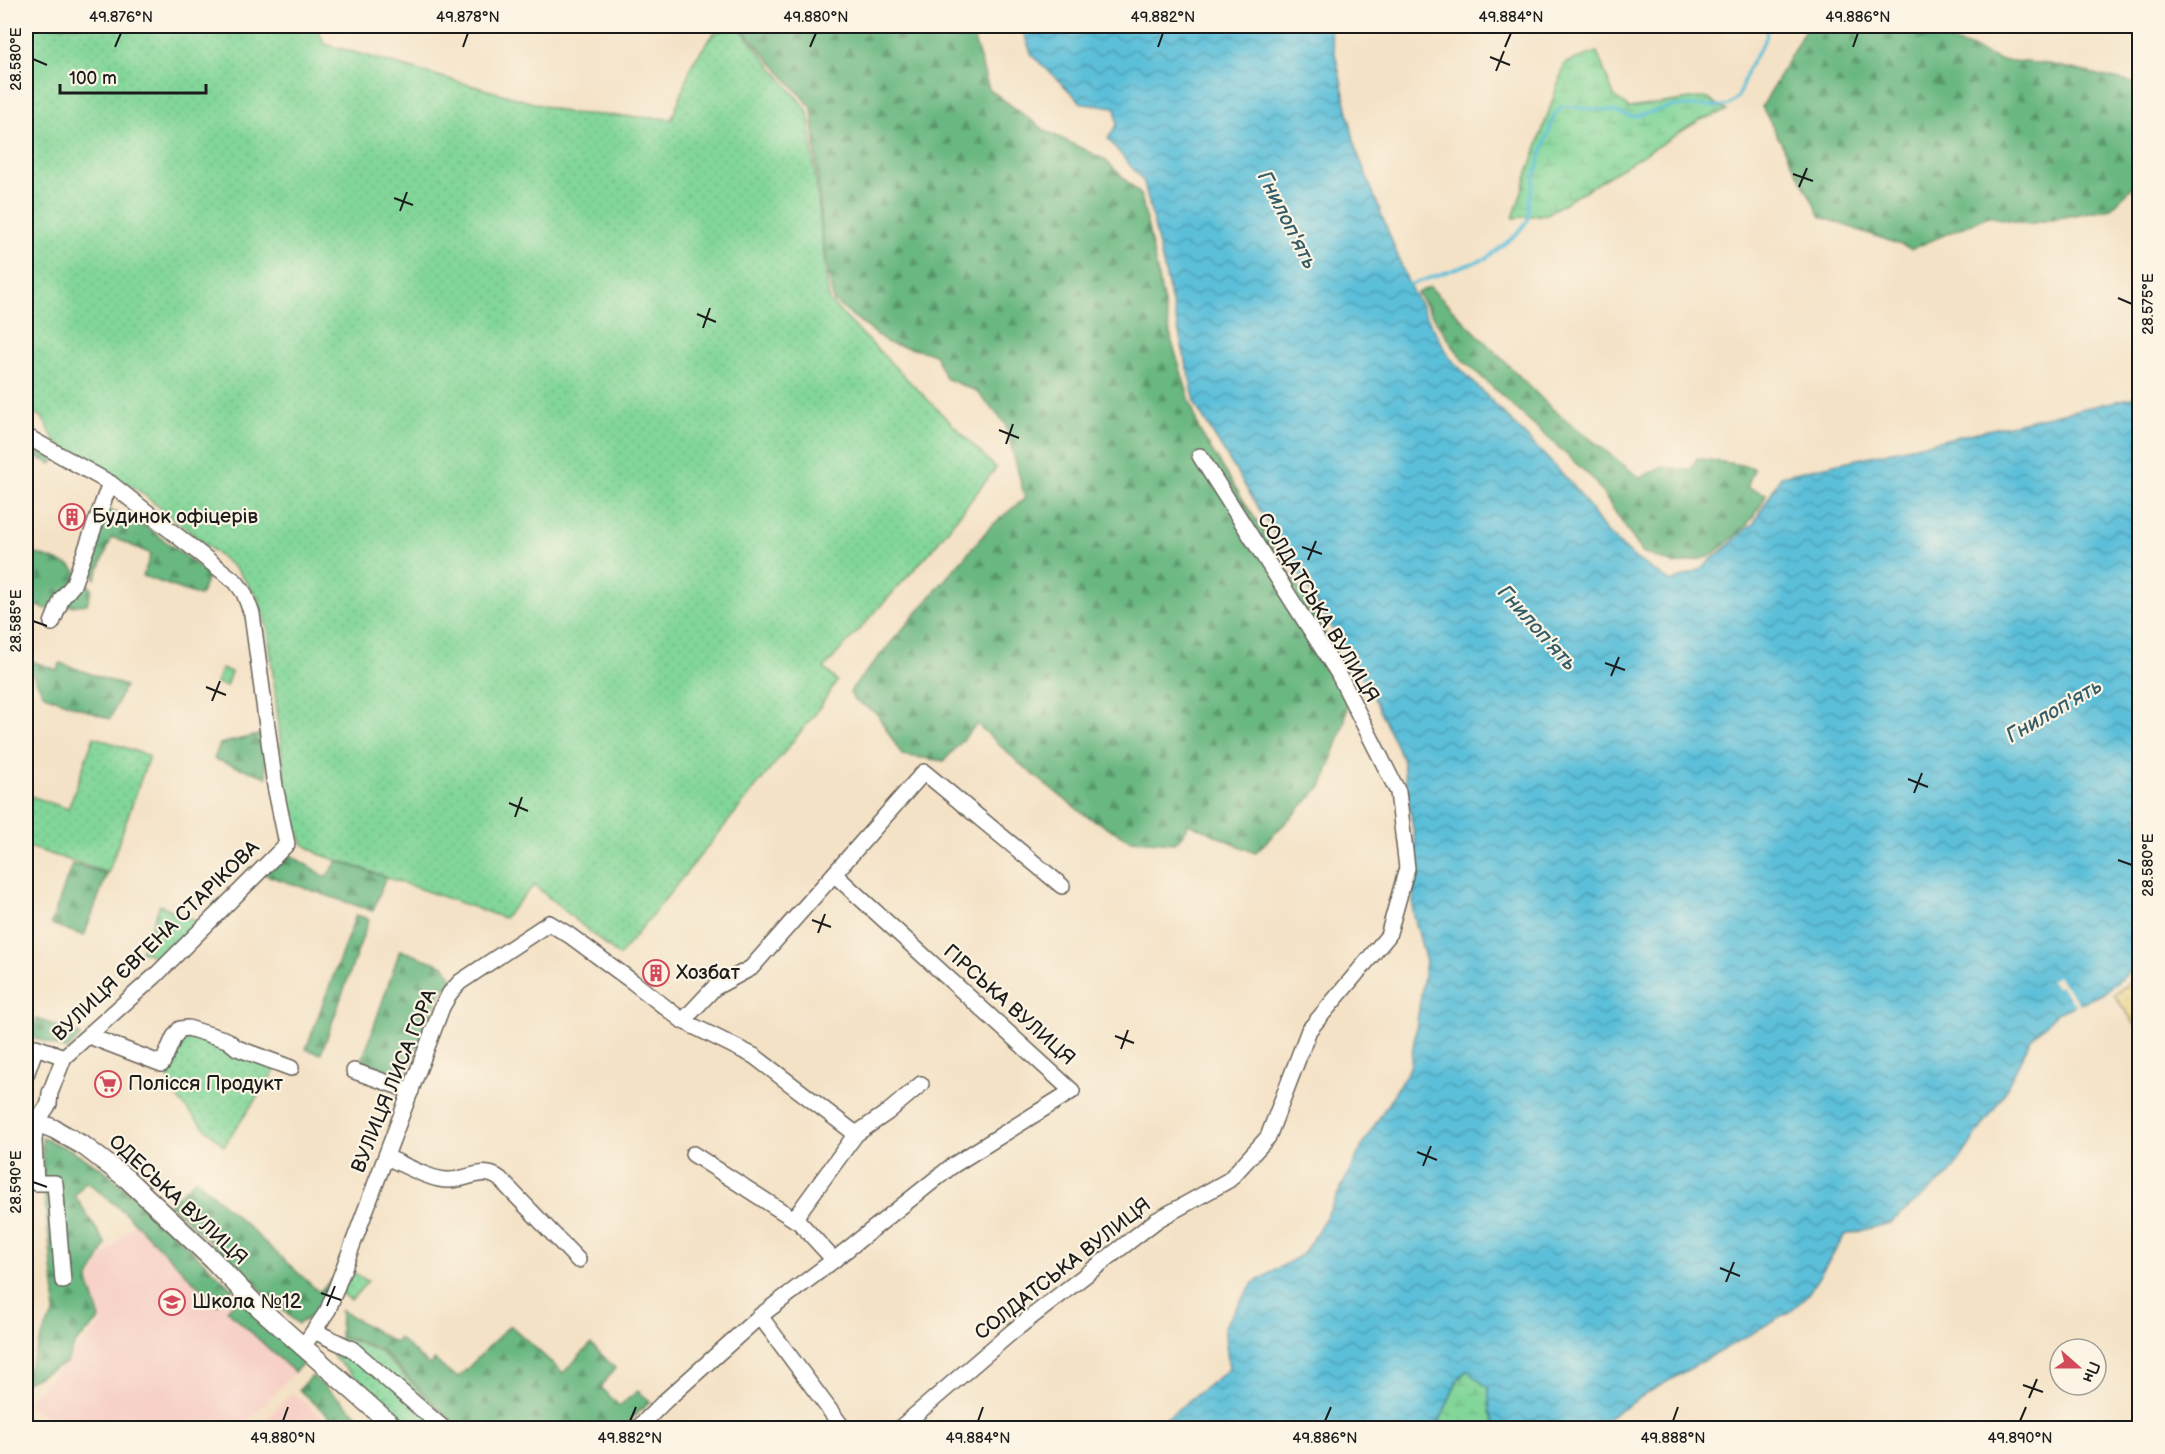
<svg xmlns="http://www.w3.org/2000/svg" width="2165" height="1454" viewBox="0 0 2165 1454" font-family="'Balsamiq Sans',sans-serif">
<defs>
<pattern id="grass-dots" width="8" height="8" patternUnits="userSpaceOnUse" patternTransform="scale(1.5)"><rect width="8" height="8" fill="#82d699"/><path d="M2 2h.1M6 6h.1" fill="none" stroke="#70b783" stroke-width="1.8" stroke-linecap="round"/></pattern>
<pattern id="forest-firs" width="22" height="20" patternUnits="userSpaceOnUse" patternTransform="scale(1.5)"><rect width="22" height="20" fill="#69b781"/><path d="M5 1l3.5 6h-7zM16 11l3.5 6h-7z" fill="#569469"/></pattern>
<pattern id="wetland-marsh" width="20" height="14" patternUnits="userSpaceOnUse" patternTransform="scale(1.5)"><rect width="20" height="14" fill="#82d699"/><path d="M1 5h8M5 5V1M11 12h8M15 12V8" fill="none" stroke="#70b783"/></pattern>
<pattern id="sand-dots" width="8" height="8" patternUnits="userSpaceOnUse" patternTransform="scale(1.5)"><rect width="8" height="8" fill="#eeda9e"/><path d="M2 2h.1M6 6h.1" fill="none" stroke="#ccba88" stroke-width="1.8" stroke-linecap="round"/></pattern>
<pattern id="water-waves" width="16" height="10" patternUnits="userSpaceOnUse" patternTransform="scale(1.5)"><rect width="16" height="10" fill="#5bbfd9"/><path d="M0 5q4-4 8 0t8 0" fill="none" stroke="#4a9aaf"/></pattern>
</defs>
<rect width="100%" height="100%" fill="#fcf5e5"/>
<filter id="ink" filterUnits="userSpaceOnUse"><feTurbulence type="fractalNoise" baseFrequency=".0167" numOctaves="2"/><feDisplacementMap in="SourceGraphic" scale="12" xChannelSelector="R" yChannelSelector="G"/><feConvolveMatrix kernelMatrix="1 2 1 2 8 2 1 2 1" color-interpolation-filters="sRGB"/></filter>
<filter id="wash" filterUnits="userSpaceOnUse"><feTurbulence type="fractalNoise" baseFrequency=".008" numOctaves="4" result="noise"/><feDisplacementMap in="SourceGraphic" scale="24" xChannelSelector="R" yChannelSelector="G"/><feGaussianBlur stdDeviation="1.35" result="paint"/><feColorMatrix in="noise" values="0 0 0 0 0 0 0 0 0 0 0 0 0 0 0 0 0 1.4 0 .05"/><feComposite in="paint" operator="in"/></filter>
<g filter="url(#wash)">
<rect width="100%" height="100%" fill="#f4e2c6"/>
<g fill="#f7d1c7">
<polygon points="147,1209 307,1360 241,1428 58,1428 27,1402 102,1323 90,1281 102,1258"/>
<polygon points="292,1392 297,1396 333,1428 259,1428"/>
</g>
<polygon fill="#d2bfc0" points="2101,26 2139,26 2139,39"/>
<g fill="url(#grass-dots)" stroke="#4f795a" stroke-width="1.5">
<polygon points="26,26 316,26 325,44 569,113 672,119 692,64 714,33 738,26 808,111 829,301 996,468 931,551 824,668 837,681 815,714 619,956 534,885 504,918 319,854 303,844 288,809 268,630 258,598 237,570 138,490 56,443 42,417 26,410"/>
<polygon points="221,669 231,672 226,686 216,683"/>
<polygon points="94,737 149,756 108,873 26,846 26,813 31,796 68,809"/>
<polygon points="160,905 196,921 198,925 160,958 141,951"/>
<path d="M194,1035l26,7 9,10 47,17 -52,77c-15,-14 -44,-41 -53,-58 -6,-12 1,-39 11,-48 3,-3 9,-4 12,-5z"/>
<polygon points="351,1272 368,1281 351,1300 341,1293"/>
<polygon points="340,1337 379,1351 457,1428 412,1428 334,1358 334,1353 340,1349"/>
</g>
<g fill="url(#forest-firs)" stroke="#426a4e" stroke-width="1.5">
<polygon points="750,26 970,26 989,89 1046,131 1104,159 1141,195 1172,342 1199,430 1307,601 1352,681 1345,720 1323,785 1255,853 1188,823 1184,833 1175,843 1130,840 1085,815 1020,764 977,724 944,761 902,755 877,714 854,699 850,693 853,687 991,526 1025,498 1005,423 976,391 945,378 935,354 888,343 833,301 822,233 812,108 745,32"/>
<polygon points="1807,26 1895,26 1967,46 2000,60 2049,64 2139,84 2139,181 2111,208 2028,224 1988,216 1912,249 1821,217 1762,107"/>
<polygon points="1430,287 1550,407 1640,478 1661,467 1690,470 1697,458 1747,466 1754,469 1747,487 1766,494 1761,505 1744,529 1709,557 1675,565 1642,552 1593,479 1462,359 1417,293"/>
<polygon points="26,443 54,459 52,464 26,453"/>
<path d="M106,508l32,17 2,-3 69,52 -9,22 -57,-20 8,-22 -39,-17 -17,42c-12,-25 2,-47 11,-71z"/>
<polygon points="26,550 71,566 92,589 87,604 45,609 26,602"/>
<polygon points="26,659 57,670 60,663 125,686 110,719 44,695 26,663"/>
<polygon points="262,734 267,777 214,759 220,744"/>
<polygon points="287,853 326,877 338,861 386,877 373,911 263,874"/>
<polygon points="72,864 107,874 84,936 51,924"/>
<polygon points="356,915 369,919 321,1054 306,1049"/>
<polygon points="400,950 445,966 453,980 441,992 405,1075 362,1061"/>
<polygon points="37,1019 81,1035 67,1050 30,1036"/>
<polygon points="42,1138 71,1150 106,1171 233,1289 217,1305 125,1213 86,1181 75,1196 106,1244 88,1281 100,1319 75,1344 66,1363 26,1382 26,1374 46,1327 54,1314 55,1295 43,1181"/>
<polygon points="196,1179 319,1292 332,1279 323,1309 298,1324 169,1204"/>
<polygon points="240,1296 307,1360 294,1372 227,1310"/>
<polygon points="341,1310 395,1343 399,1338 429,1365 435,1360 448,1372 459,1377 510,1325 563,1373 591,1344 615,1368 601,1387 619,1406 638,1391 650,1401 623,1428 459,1428 380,1349 340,1335"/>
<polygon points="312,1376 373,1428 343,1428 299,1390"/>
</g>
<g fill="url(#wetland-marsh)" stroke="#4f795a" stroke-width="1.5">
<polygon points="1597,52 1614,96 1629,108 1705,97 1727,111 1700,120 1547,214 1513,218 1565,63"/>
<polygon points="1467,1370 1488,1388 1497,1428 1437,1428 1457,1381"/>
</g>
<polygon fill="url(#sand-dots)" stroke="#857b5d" stroke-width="1.5" points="2139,975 2139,1030 2114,995"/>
<polygon fill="url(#water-waves)" stroke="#3c6e7a" stroke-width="1.5" points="1021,26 1329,26 1356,149 1409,285 1450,358 1574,486 1606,531 1636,559 1671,582 1699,570 1754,523 1781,476 2139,396 2139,965 2102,994 2057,1013 2031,1039 2002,1097 1950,1174 1890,1223 1845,1235 1806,1297 1789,1312 1649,1392 1600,1423 1583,1428 1497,1428 1490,1412 1488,1388 1467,1370 1457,1381 1437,1428 1160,1428 1163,1421 1229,1369 1224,1326 1253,1283 1303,1254 1328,1214 1363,1144 1410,1068 1426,962 1413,912 1415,841 1402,758 1370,690 1196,406 1144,182 1108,139 1117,124 1115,107 1083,104 1032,55"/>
<polygon fill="#f4e2c6" points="2057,976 2080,1004 2077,1007 2060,986 2057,988 2050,981"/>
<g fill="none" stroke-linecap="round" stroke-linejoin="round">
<polyline stroke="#5bbfd9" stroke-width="3" points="1409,285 1487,258 1518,233 1528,220 1529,200 1536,171 1554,116 1562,106 1613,111 1632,117 1675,106 1728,106 1738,97 1748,69 1767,36 1765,26"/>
</g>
</g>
<g filter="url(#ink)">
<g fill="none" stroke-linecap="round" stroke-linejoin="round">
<defs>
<g id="minor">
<polyline points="26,436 110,483 236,582 244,593 252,614 275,786 287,844 155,976 64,1057 50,1093 49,1104 36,1123 34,1140 36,1183 55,1183 63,1281"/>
<polyline points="52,623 62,598 73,585 110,483"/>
<polyline points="683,1021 714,988 751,968 924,772 1062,886"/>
<polyline points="89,1036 162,1064 174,1037 180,1029 188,1028 227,1040 237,1048 291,1068"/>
<polyline points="354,1071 411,1091"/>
<polyline points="26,1075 36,1047 64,1057"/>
<polyline points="693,1154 800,1223 834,1260"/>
<path d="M386,1157c17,7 46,24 63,23 19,0 34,-14 51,-1l78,81"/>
<polyline points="794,1219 856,1134 888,1112 921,1084"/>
<polyline points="760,1316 843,1428"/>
<polyline points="314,1331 352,1349 443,1428"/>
<polyline points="303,1347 328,1310 442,1007 450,993 460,982 549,923 569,935 633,982 683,1021 754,1056 856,1134"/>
<polyline points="638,1428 665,1401 760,1316 834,1260 952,1166 1072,1091 835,875"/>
<polyline points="900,1428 1013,1331 1157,1220 1229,1180 1268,1137 1309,1030 1388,936 1407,868 1398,792 1338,673 1200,456"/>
</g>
<polyline id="major" points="26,1118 54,1129 84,1146 127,1179 212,1259 256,1305 395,1428"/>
</defs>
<use href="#minor" stroke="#686158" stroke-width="18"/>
<use href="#major" stroke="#686158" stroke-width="21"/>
<use href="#minor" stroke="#fff" stroke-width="15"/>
<use href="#major" stroke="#fff" stroke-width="18"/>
</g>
</g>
<path fill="none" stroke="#1c1c1c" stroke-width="2" d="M115,47l6,-14M463,47l5,-14M810,47l6,-14M1158,47l5,-14M1505,47l6,-14M1853,47l5,-14M1490,57l20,8M33,59l14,6M1496,71l8,-20M1793,174l20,7M1799,187l8,-19M394,198l19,7M400,211l7,-19M2118,298l14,6M697,314l19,8M703,328l7,-20M999,430l20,8M1006,444l7,-20M1302,547l20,7M1308,560l8,-19M33,621l14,5M1605,663l20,7M1611,676l8,-19M206,687l20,8M212,701l8,-20M1908,779l20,8M1914,793l8,-20M509,803l19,8M515,817l7,-20M2118,860l14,5M812,920l19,7M818,933l7,-19M1115,1036l19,7M1121,1049l7,-19M1417,1152l20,8M1423,1166l8,-20M33,1182l14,5M1720,1268l20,8M1726,1282l8,-20M321,1293l20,7M327,1306l8,-20M2023,1385l20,7M2029,1398l8,-19M283,1421l5,-14M630,1421l6,-14M978,1421l5,-14M1325,1421l6,-14M1673,1421l5,-14M2020,1421l6,-14"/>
<defs>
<symbol id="building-ring" viewBox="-11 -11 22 22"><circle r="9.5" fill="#fcf5e5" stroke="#d1495b" stroke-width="1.5"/><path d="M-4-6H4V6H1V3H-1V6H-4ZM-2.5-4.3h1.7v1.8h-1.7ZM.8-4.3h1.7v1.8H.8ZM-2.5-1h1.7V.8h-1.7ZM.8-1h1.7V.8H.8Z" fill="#d1495b"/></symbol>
<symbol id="supermarket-ring" viewBox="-11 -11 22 22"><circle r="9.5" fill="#fcf5e5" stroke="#d1495b" stroke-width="1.5"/><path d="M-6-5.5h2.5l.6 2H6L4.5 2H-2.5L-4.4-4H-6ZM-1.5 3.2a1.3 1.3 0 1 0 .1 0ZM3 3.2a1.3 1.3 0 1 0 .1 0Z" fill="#d1495b"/></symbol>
<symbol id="school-ring" viewBox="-11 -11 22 22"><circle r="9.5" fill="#fcf5e5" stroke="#d1495b" stroke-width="1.5"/><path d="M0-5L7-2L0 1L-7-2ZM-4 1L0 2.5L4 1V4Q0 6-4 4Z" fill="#d1495b"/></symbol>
</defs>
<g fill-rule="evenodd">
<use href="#building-ring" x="57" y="502" width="30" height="30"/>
<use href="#building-ring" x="641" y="958" width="30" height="30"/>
<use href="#supermarket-ring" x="93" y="1069" width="30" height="30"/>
<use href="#school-ring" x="157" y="1287" width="30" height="30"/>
</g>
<g text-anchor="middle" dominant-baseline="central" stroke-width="4.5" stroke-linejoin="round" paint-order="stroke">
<g font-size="20" fill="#1c1c1c" stroke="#fcf5e5" text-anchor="start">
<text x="92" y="517">Будинок офіцерів</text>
<text x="676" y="973">Хозбат</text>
<text x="128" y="1084">Полісся Продукт</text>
<text x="192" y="1302">Школа №12</text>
</g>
<g font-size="20" fill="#1c1c1c" stroke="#fcf5e5">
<text transform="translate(1318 608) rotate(59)">СОЛДАТСЬКА ВУЛИЦЯ</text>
<text transform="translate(156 941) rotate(-44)">ВУЛИЦЯ ЄВГЕНА СТАРІКОВА</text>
<text transform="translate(1009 1005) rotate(42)">ГІРСЬКА ВУЛИЦЯ</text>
<text transform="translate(394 1081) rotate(-68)">ВУЛИЦЯ ЛИСА ГОРА</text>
<text transform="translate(178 1200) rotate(43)">ОДЕСЬКА ВУЛИЦЯ</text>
<text transform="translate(1063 1269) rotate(-38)">СОЛДАТСЬКА ВУЛИЦЯ</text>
</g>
<g font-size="21" font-style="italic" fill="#355d68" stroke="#fcf5e5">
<text transform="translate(1287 220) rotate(63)">Гнилоп'ять</text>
<text transform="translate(1537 628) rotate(48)">Гнилоп'ять</text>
<text transform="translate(2054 711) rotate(-30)">Гнилоп'ять</text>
</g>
</g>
<rect width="2165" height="1454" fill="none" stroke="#fcf5e5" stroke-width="66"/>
<g transform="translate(2078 1367) rotate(111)"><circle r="28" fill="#fcf5e5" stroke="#a29e95" stroke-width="1.5"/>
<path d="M0-4.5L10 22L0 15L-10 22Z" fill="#d1495b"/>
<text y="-9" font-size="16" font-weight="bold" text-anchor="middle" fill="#1c1c1c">Пн</text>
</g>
<path d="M60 84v9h146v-9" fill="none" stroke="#1c1c1c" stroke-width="3"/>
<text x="69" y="84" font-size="18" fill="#1c1c1c" stroke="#fcf5e5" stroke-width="4.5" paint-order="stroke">100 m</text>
<rect x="33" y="33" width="2099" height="1388" fill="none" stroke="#1c1c1c" stroke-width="2"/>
<g font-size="15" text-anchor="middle" fill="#1c1c1c">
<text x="121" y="22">49.876°N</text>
<text x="468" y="22">49.878°N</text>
<text x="816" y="22">49.880°N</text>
<text x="1163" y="22">49.882°N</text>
<text x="1511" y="22">49.884°N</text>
<text x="1858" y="22">49.886°N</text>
<text transform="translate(16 59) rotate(-90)" y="5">28.580°E</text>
<text transform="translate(2148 304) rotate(-90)" y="5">28.575°E</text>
<text transform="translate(16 621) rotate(-90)" y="5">28.585°E</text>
<text transform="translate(2148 865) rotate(-90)" y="5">28.580°E</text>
<text transform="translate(16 1182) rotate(-90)" y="5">28.590°E</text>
<text x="283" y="1443">49.880°N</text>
<text x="630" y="1443">49.882°N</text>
<text x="978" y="1443">49.884°N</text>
<text x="1325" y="1443">49.886°N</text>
<text x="1673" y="1443">49.888°N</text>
<text x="2020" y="1443">49.890°N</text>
</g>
</svg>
